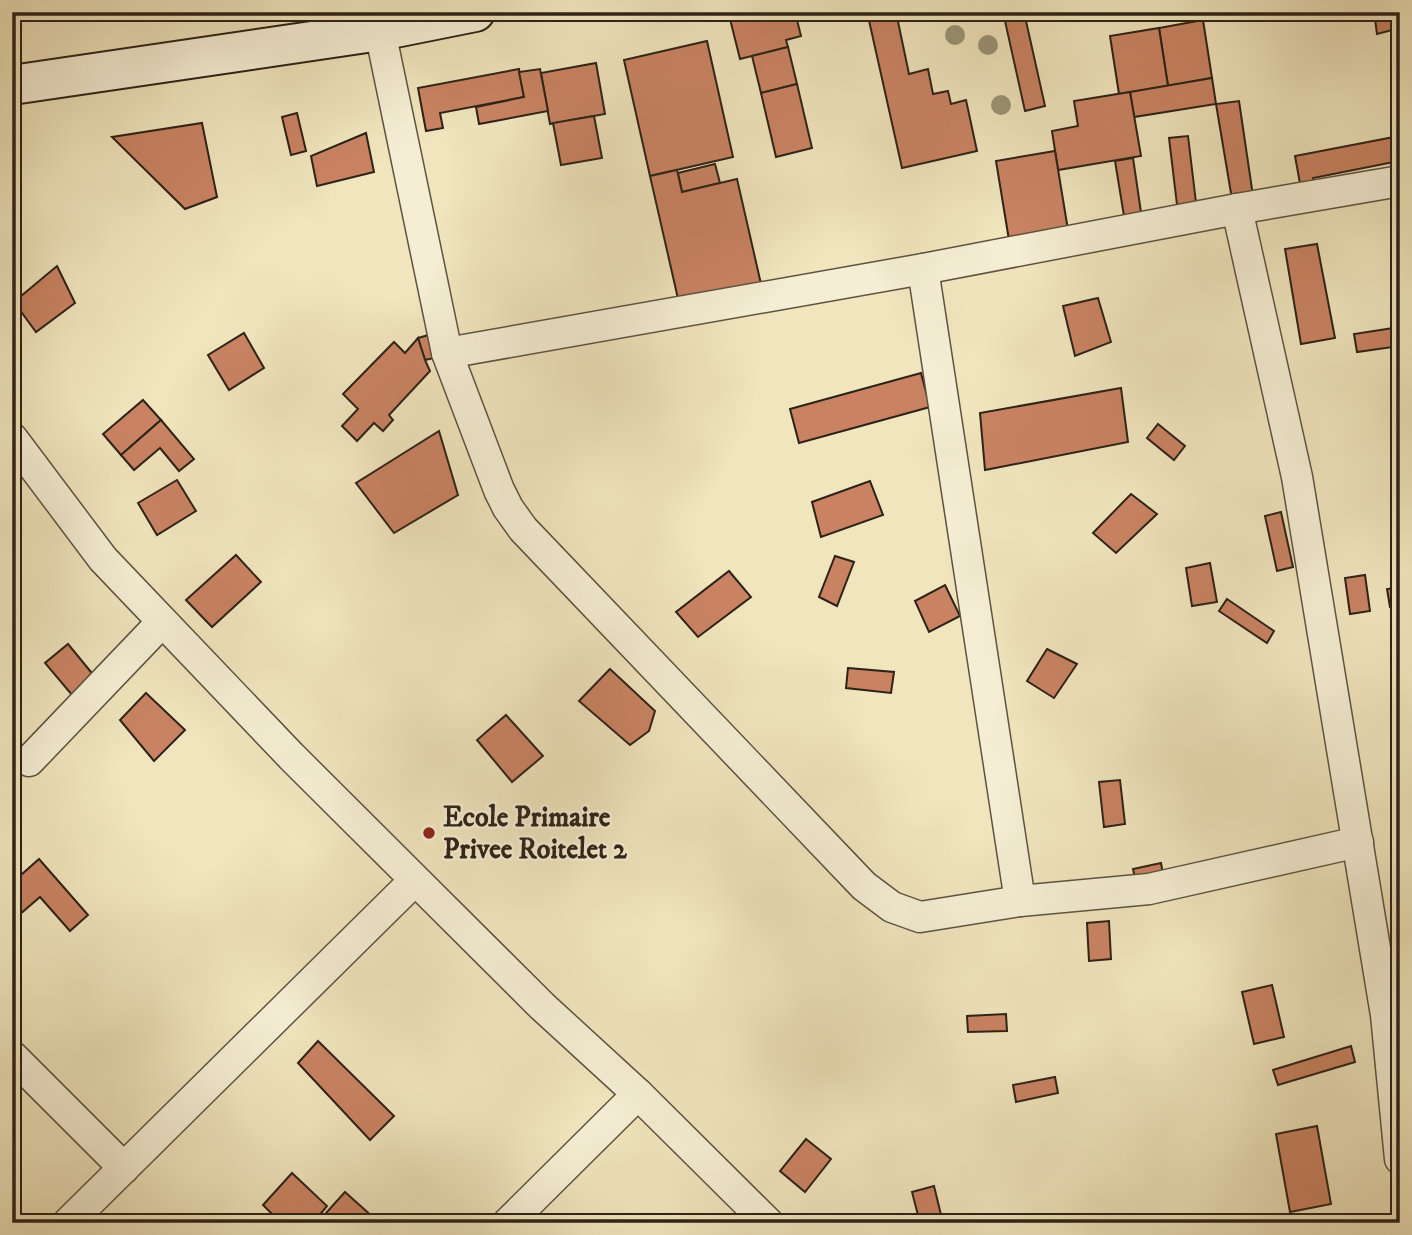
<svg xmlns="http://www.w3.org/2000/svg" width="1412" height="1235" viewBox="0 0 1412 1235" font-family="'IM FELL DW Pica',serif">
<rect width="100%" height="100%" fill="#f0e5bd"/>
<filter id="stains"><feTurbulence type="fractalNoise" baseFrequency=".00286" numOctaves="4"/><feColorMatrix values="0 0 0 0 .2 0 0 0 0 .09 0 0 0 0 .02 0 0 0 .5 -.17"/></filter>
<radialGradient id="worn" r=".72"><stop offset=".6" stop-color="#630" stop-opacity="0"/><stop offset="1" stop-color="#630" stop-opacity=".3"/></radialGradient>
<g fill="#c98363" stroke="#2d2217" stroke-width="2">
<polygon points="755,12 795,12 801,36 786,40 788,47 740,59 730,19"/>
<polygon points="885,12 896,12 909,74 928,69 933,94 948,91 951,104 966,100 977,151 902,168 868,16"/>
<polygon points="1003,12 1024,12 1045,106 1025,111"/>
<polygon points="1374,12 1400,12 1400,28 1377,34"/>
<polygon points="1203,20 1212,78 1168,86 1159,28"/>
<polygon points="1159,28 1168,86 1119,94 1110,36"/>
<polygon points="707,41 733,157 650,176 624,60"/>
<polygon points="788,47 797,84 761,93 752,56"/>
<polygon points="596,63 605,114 550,124 541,73"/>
<polygon points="519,69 524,97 440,113 443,128 426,131 418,88"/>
<polygon points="540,69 548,111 479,124 476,107 524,97 519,72"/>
<polygon points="1212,78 1216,104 1134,117 1130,92"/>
<polygon points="797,84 812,148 776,157 761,93"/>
<polygon points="1130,92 1141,156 1058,170 1052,131 1078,126 1074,101"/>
<polygon points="1239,101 1253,196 1232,199 1216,104"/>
<polygon points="297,113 306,151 291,155 282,117"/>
<polygon points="594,116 602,158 561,165 553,123"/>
<polygon points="202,123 217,197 185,209 112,137"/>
<polygon points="366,133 374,172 317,186 311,156"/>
<polygon points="1188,136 1197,211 1178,213 1169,138"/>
<polygon points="1394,137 1399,161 1313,178 1314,187 1301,189 1295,156"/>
<polygon points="1055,151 1068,230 1009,240 996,161"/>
<polygon points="1133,158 1142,219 1125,222 1115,161"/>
<polygon points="715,164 720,183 682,192 678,173"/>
<polygon points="677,170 682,192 737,179 761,284 679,303 650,176"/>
<polygon points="1317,244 1335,338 1301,344 1285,249"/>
<polygon points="57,266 75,303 36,332 14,302"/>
<polygon points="1098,298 1111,342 1075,356 1063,306"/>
<polygon points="1400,327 1400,346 1357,352 1354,334"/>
<polygon points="244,333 264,368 229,390 208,355"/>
<polygon points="432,334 438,357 425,360 418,338"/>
<polygon points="418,338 425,360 430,371 389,415 393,420 383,431 374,423 357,441 342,426 358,409 343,394 394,342 405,353"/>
<polygon points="921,373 930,407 799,443 790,409"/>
<polygon points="1121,388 1128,442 985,470 980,413"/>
<polygon points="143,400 161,420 121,455 103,434"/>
<polygon points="161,420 194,459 179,471 160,448 134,470 121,455"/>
<polygon points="1158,424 1185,446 1174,460 1147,438"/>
<polygon points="439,431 458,495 394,533 356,483"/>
<polygon points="177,480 196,511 157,535 138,503"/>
<polygon points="870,481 883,515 821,537 812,502"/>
<polygon points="1131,494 1157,514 1116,553 1093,533"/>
<polygon points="1281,512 1293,567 1277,571 1265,516"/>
<polygon points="236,555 261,582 212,627 186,600"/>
<polygon points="835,556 854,562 837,606 819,597"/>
<polygon points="1210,563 1217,602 1192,606 1186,568"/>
<polygon points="729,571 751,597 698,637 676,612"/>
<polygon points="1365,575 1370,611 1350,614 1345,578"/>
<polygon points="945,585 960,616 929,632 915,601"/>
<polygon points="1400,587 1400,605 1390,607 1387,589"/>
<polygon points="1227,599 1274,631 1267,643 1219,611"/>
<polygon points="68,644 100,683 78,702 45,663"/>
<polygon points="1047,649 1077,664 1054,698 1027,681"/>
<polygon points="848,668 894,672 891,693 846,688"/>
<polygon points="610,669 655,711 649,731 630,745 579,701"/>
<polygon points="146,693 185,730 154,761 120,720"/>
<polygon points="506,715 543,756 512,782 477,740"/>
<polygon points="1120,780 1125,824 1104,827 1099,782"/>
<polygon points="39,859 88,915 70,931 40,897 12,921 12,883"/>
<polygon points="1161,863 1164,880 1137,887 1133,869"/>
<polygon points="1109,921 1111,959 1089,961 1087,923"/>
<polygon points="1272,985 1284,1037 1254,1044 1242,992"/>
<polygon points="1006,1014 1007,1031 968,1032 967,1016"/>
<polygon points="318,1041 394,1116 370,1140 298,1063"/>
<polygon points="1351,1046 1355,1062 1278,1085 1273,1070"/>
<polygon points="1055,1077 1058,1093 1016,1102 1013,1085"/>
<polygon points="1317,1126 1331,1204 1290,1212 1276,1134"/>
<polygon points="806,1139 831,1159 805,1192 780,1171"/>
<polygon points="292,1173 327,1206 313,1223 281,1223 263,1205"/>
<polygon points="934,1186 943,1223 920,1223 912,1192"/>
<polygon points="345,1192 375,1219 372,1223 317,1223"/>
</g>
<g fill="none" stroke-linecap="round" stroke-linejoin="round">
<defs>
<g id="street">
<polyline points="378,12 380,31 447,353 499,490 508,508 523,529 864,886 892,907 920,917 1020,901 1149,889 1358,842"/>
<polyline points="1237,209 1297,477 1386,1015 1400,1159"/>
<polyline points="923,269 1020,901"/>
<polyline points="447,353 923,269 1237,209 1400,181"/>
<polyline points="12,438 103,559 291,756 542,1006 638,1094 768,1223"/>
<polyline points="29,761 162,622"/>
<polyline points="12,1056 124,1168"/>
<polyline points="68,1223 414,881"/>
<polyline points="508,1223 638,1094"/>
</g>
<polyline id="secondary" points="12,85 380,31 475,12"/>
</defs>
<use href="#street" stroke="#5e5340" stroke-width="33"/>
<use href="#secondary" stroke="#2d2217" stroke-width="42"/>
<use href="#street" stroke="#f5eed4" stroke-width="30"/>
<use href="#secondary" stroke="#f5eed4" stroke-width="38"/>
</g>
<g fill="#9b9577">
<circle cx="955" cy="35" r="10"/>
<circle cx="988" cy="45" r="10"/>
<circle cx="1001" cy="105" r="10"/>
</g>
<circle fill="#8f2418" stroke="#f5eed4" stroke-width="2.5" cx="429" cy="833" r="7"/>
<g text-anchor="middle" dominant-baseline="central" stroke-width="5" stroke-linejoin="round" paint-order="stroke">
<g font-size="28" font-weight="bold" fill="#2d2217" stroke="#f5eed4" text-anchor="start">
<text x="443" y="817">Ecole Primaire<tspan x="443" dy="32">Privee Roitelet 2</tspan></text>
</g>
</g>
<rect width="1412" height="1235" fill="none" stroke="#f0e5bd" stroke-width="42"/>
<rect x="14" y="14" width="1384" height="1207" fill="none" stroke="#2d2217" stroke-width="3.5"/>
<rect x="21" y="21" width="1370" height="1193" fill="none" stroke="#2d2217" stroke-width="2"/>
<rect width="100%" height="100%" filter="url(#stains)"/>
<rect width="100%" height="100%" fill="url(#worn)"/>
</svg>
